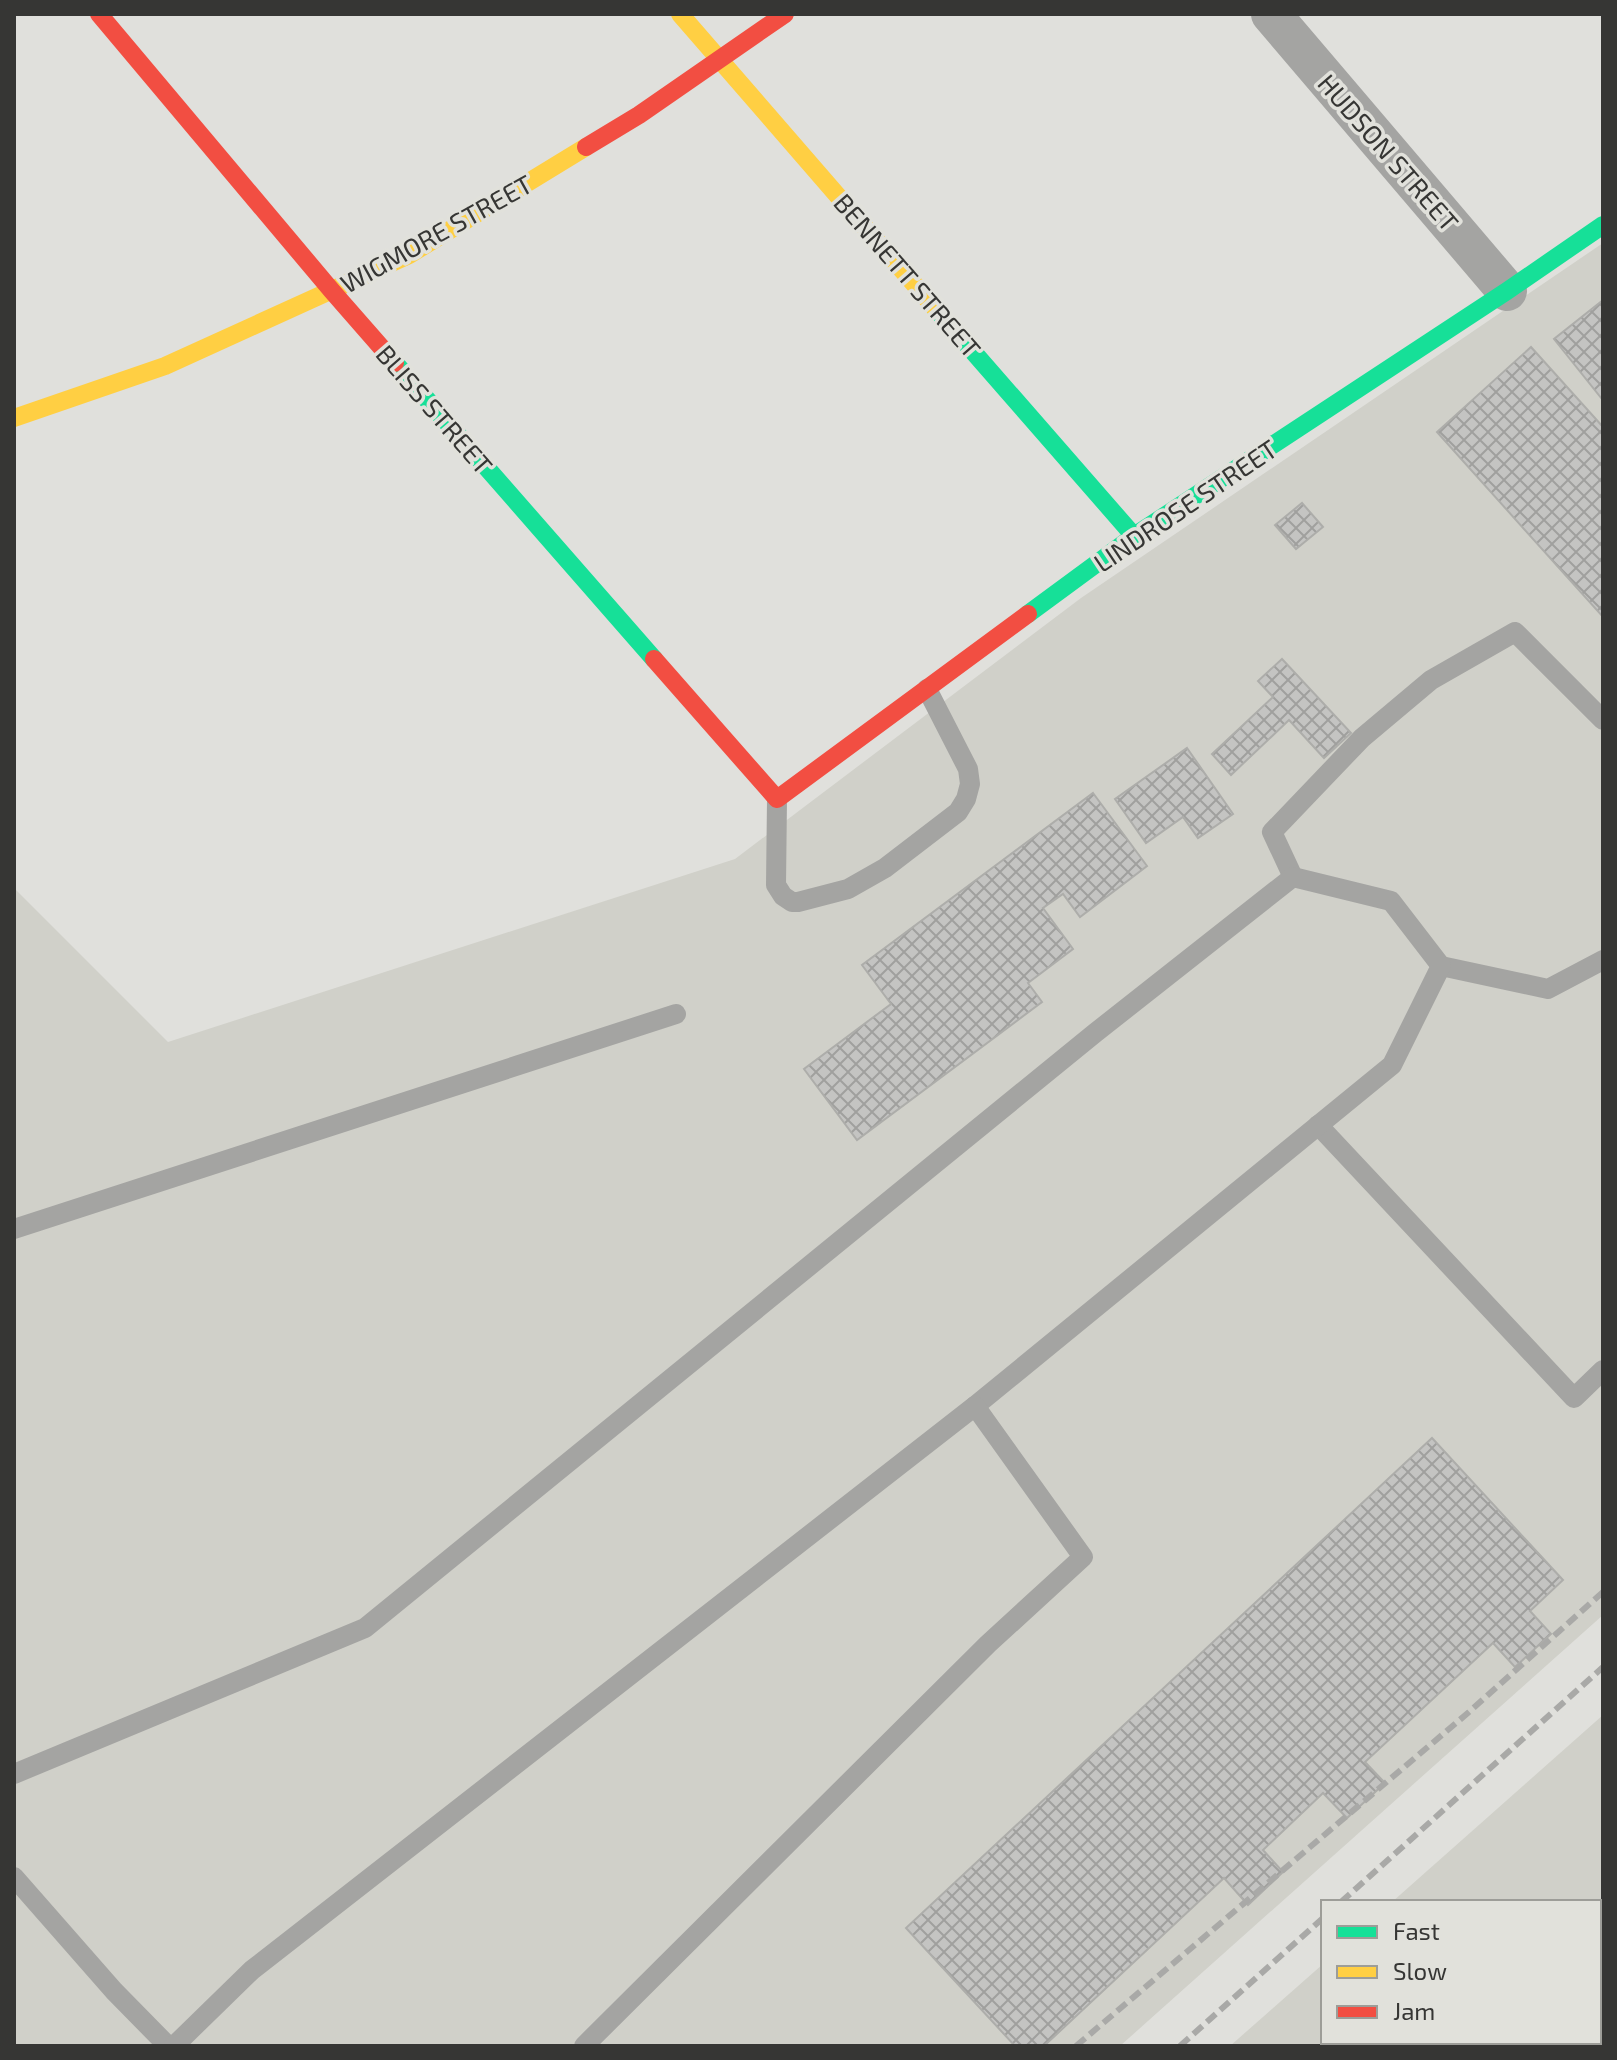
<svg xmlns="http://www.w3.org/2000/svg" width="1617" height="2060" viewBox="0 0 1617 2060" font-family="'Exo 2',sans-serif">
<defs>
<pattern id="building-cross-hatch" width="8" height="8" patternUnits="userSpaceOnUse" patternTransform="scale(2)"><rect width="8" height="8" fill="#c4c4c2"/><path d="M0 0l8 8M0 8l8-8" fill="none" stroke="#a0a09e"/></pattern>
</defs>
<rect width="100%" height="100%" fill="#e0e0dc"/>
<g fill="#d0d0c9">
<polygon points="1603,243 1603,1615 1120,2046 14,2046 14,888 168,1042 735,859 1081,598"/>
<polygon points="1603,1715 1603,2046 1230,2046 1323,1964 1323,2042 1599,2042 1599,1902 1392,1902"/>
</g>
<g fill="url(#building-cross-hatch)" stroke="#adadaa" stroke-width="2">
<polygon points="1603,300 1603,398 1602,399 1554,339"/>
<polygon points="1531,347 1603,427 1603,617 1437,432"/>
<polygon points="1302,503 1323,527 1296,549 1275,525"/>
<polygon points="1282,659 1351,733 1324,758 1289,720 1231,775 1212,754 1273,697 1258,681"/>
<polygon points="1187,748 1233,814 1198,838 1183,817 1146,843 1115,799"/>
<polygon points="1093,793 1147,866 1080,917 1063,894 1043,908 1073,949 1028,983 1042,1002 857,1140 804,1069 891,1004 862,965"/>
<polygon points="1432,1438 1563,1580 1530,1611 1551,1634 1515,1667 1493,1643 1365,1762 1385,1783 1347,1818 1323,1793 1263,1850 1283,1872 1248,1905 1224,1878 1044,2046 1015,2046 906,1928"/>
</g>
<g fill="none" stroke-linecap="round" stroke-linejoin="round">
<g stroke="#a4a4a2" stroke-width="20">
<polyline points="777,799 776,885 783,896 792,902 798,902 848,889 885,868 958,812 966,799 970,784 968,769 927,689"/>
<polyline points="1293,877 1272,832 1362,738 1431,680 1515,632 1603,720"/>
<polyline points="1441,966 1548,989 1603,960"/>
<polyline points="1318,1125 1574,1398 1603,1370"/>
<polyline points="14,1229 676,1014"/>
<polyline points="14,1774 365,1628 1095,1033 1293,877 1391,901 1441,966 1392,1065 975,1406"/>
<polyline points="14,1877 114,1991 168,2046"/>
<polyline points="174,2046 252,1970 975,1406 1083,1557 988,1644 584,2046"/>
</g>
<polyline stroke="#a4a4a2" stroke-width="40" points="1271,14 1507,291"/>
<g stroke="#16e098" stroke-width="18">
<polyline points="935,308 1134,536"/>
<polyline points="395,363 654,659"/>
<polyline points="1028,614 1134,536 1507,291 1603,225"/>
</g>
<g stroke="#ffcf43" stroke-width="18">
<polyline points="680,14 935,308"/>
<polyline points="14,418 165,366 409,255 586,147"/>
</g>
<g stroke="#f24e42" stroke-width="18">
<polyline points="99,14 332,291 395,363"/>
<polyline points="586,147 639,115 785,14"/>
<polyline points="654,659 777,799 1028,614"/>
</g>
<g stroke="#a9a9a7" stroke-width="6" stroke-dasharray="12 6" stroke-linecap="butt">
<polyline points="1341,1902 1603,1667"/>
<polyline points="1076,2046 1469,1712 1603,1592"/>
<polyline points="1180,2046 1323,1918"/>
</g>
</g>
<g text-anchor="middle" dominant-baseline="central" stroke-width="7" stroke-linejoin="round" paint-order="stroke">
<g font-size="26" fill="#363634" stroke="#e1e1db">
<text transform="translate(1389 152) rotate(49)">HUDSON STREET</text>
<text transform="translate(436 233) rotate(-29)">WIGMORE STREET</text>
<text transform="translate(908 275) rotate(49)">BENNETT STREET</text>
<text transform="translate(435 409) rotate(49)">BLISS STREET</text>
<text transform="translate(1185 505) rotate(-34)">LINDROSE STREET</text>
</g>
</g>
<rect width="1617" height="2060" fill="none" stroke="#363634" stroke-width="32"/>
<rect x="1321" y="1900" width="280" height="144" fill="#e1e1db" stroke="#9d9d98" stroke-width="2"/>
<rect x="1337" y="1926" width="40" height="12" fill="#16e098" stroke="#9d9d98" stroke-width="2"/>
<text x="1393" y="1940" font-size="24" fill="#363634">Fast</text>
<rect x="1337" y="1966" width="40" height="12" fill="#ffcf43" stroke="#9d9d98" stroke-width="2"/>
<text x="1393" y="1980" font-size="24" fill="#363634">Slow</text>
<rect x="1337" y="2006" width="40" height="12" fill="#f24e42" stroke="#9d9d98" stroke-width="2"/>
<text x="1393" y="2020" font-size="24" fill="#363634">Jam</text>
</svg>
